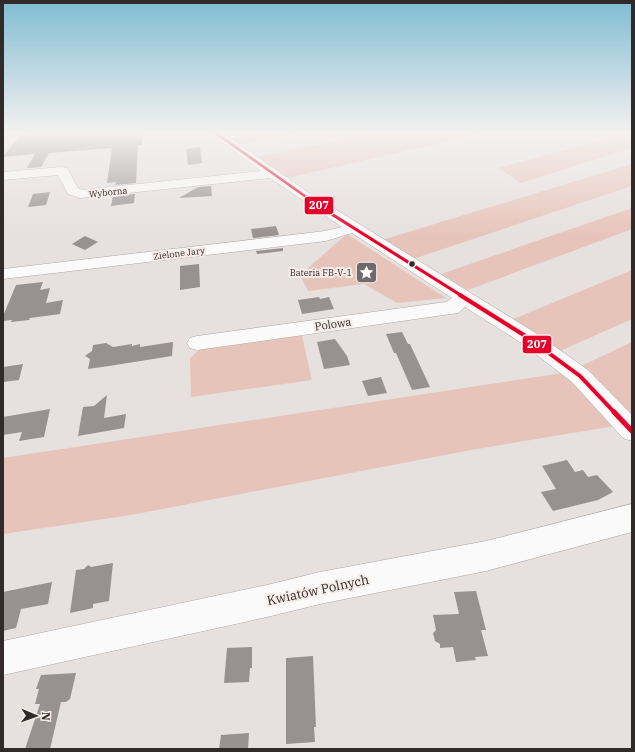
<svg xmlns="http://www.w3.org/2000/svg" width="635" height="752" viewBox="0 0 635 752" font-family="'IBM Plex Serif',serif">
<rect width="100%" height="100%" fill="#e6e0de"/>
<g fill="#e7c4ba">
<polygon points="272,131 307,131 239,145 231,139"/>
<polygon points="382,131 492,131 287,178 258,157"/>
<polygon points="632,132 632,148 521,183 498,168"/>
<polygon points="632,164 632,186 413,259 382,240"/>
<polygon points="632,208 632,229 468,290 441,274"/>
<polygon points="347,234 446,298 397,303 364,284 308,291 300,275"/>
<polygon points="632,270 632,319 560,351 511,320"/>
<polygon points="301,332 312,380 191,397 190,358 206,344"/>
<polygon points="632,342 632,417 579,367"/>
<polygon points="563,373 615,426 471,450 131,515 3,534 3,458"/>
</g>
<g fill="#979291">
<polygon points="77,131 142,131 142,145 138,145 136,183 115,185 116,182 107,183 112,148 49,153 41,167 27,168 35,154 3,157 20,135"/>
<polygon points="200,147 202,163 188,165 186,149"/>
<polygon points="211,186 212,196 179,198 198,187"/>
<polygon points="50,192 46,205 28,207 33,194"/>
<polygon points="135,194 134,203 111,206 113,196"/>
<polygon points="276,226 279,235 253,238 251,229"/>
<polygon points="85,236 98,242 85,250 72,244"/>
<polygon points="283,248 283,251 257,254 256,251"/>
<polygon points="199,264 200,287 180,290 180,266"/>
<polygon points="43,282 40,290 50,288 46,303 63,300 60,314 30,318 29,320 11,322 12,320 3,321 3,316 16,285"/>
<polygon points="319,297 320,299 329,297 334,309 302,314 298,300"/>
<polygon points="402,332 408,344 410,344 430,387 412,390 396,353 394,353 386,334"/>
<polygon points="335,339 347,356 350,365 324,369 317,342"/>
<polygon points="173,342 172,356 109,366 88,369 90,359 85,356 92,351 93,345 106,343 113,347 132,344 132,346 140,344 140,347"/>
<polygon points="23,364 19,380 3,382 3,367"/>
<polygon points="381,377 387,393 368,396 362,381"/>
<polygon points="107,395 104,418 126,414 124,428 78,436 83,407 94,406"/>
<polygon points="50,409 44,437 19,441 22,432 3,435 3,417"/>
<polygon points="567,460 575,472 583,470 588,477 597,475 613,492 598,500 553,511 541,492 556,489 542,466"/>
<polygon points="113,563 109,601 93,604 93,608 70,613 76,570 84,569 88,565 91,567"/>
<polygon points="52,582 48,604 21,609 16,628 3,631 3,592"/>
<polygon points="476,591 486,630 481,630 488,656 475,657 476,660 456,662 453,647 440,648 440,644 435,641 433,633 436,630 433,615 459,614 454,592"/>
<polygon points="252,647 252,668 250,668 249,682 224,683 227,648"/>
<polygon points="313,656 316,727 314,727 315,742 286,744 286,658"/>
<polygon points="76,673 70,699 66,702 61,702 50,749 25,749 40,704 35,704 39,689 36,689 41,675"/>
<polygon points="249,733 248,749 219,749 221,735"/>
</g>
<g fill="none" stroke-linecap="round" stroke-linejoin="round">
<defs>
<g id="minor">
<polygon points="207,131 220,131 309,193 534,332 588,370 632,415 632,441 623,438 572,382 520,342 465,307 458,313 451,314 197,350 190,348 187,343 190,338 197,336 446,302 452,298 352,233 326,241 3,279 3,269 325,231 342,227 270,178 80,198 68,194 58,175 3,180 3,172 62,167 67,168 78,188 82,190 261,171"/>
<polygon points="632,504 632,532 486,571 320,604 267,617 3,675 3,641 267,585 320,572 486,541"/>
</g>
</defs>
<use href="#minor" stroke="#ada8a6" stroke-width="1"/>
<use href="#minor" fill="#fbfafa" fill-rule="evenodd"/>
<defs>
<polyline id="bus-1-far3" points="213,131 316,204"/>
<polyline id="bus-1-far2" points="314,203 462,296"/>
<polyline id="bus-1-far1" points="460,295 527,337 580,376 615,413"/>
<polyline id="bus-1" points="614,412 632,431"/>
</defs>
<use href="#bus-1-far3" stroke="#f7ece9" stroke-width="4.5"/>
<use href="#bus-1-far2" stroke="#f7ece9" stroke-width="5"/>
<use href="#bus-1-far1" stroke="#f7ece9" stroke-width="7"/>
<use href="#bus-1" stroke="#f7ece9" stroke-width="8"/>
<use href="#bus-1-far3" stroke="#e4002b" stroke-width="2.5"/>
<use href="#bus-1-far2" stroke="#e4002b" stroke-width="3"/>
<use href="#bus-1-far1" stroke="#e4002b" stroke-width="4"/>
<use href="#bus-1" stroke="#e4002b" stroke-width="5"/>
</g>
<linearGradient id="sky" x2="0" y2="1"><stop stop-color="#80bcd2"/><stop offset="0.56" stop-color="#f4f1f0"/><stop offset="1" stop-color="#f4f1f0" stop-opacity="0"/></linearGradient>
<rect width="635" height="236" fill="url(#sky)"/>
<defs>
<symbol id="sight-square" viewBox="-11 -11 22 22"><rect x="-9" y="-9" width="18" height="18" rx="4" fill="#706a69" stroke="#f7ece9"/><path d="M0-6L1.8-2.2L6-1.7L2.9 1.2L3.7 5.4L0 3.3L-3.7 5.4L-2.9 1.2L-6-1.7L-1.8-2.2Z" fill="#fff"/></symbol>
</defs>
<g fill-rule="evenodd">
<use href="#sight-square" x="354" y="260" width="25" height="25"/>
</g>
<circle fill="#302b2a" stroke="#f7ece9" stroke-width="1.5" cx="412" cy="264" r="3.5"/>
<g text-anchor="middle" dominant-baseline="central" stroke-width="4" stroke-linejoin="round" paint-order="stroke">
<g font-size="9" fill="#302b2a" stroke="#f7ece9">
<text transform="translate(108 192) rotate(-6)">Wyborna</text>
<text transform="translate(179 253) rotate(-7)">Zielone Jary</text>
</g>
<g font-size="9" fill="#302b2a" stroke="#f7ece9" text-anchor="end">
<text x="352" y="272">Bateria FB-V-1</text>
</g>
<g font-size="11" fill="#302b2a" stroke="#f7ece9">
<text transform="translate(333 324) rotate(-8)">Polowa</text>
</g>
<g font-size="13" fill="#302b2a" stroke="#f7ece9">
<text transform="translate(318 590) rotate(-12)">Kwiatów Polnych</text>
</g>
</g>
<g stroke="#f7ece9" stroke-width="1.5">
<rect x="304" y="196" width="30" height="19" rx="4" fill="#e4002b"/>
<rect x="522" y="335" width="30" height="19" rx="4" fill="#e4002b"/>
</g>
<g font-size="11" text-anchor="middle" font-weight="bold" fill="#fff">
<text x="319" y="209">207</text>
<text x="537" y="348">207</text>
</g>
<rect width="635" height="752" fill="none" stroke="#302b2a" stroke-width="8"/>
<g transform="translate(36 716) rotate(92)" stroke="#f7ece9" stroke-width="3" paint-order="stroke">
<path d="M0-3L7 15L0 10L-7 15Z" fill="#302b2a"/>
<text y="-6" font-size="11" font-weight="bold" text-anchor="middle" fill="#302b2a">N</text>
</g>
</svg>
